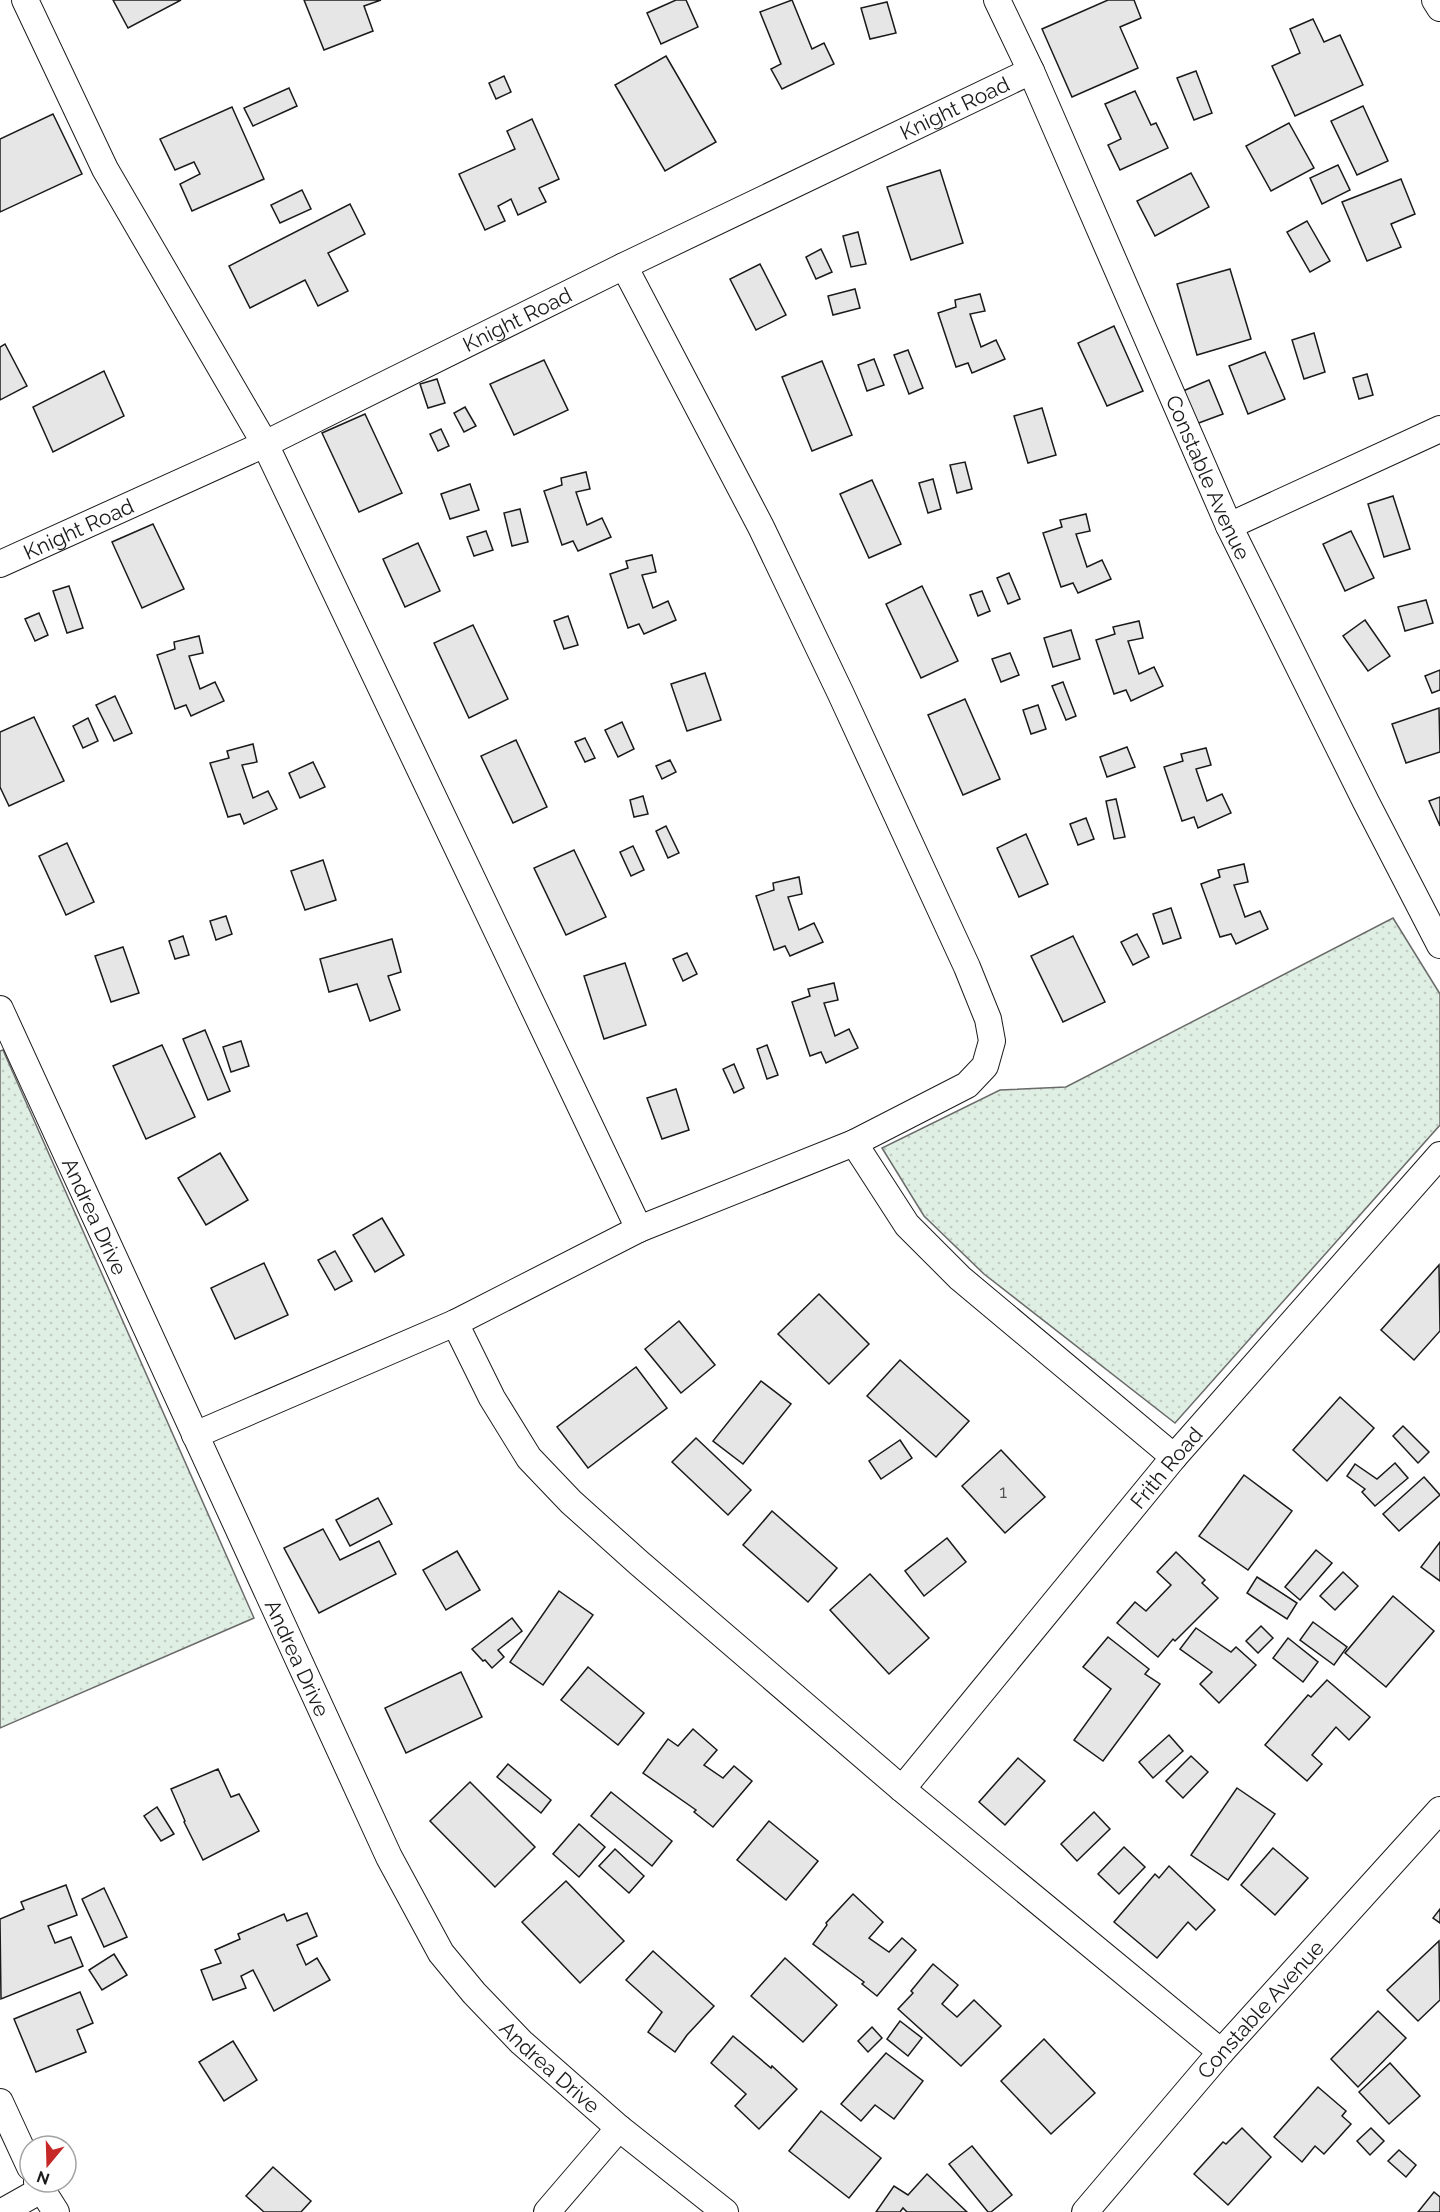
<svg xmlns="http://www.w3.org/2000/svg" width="1440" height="2212" viewBox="0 0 1440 2212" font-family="Raleway,sans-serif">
<defs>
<pattern id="grass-dots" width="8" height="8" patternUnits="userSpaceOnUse" patternTransform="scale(1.5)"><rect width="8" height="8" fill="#e0efe3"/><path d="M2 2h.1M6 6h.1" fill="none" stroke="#c0ccc2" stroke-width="1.8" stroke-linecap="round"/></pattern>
</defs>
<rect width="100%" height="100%" fill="#fff"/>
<g fill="url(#grass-dots)" stroke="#6a6a6a" stroke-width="1.5">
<polygon points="1393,918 1440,994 1440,1125 1175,1423 984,1274 924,1216 882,1148 1000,1090 1066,1087"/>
<polygon points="3,1050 254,1618 0,1728 0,1051"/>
</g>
<g fill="#e6e6e6" stroke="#1a1a1a" stroke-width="1.5">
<polygon points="113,0 181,0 128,28"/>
<polygon points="304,0 381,0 364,6 373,31 324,50"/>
<polygon points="676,0 686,0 698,27 661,44 647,13"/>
<polygon points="792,0 812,49 824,43 834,64 782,89 771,69 781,64 760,12"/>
<polygon points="1108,0 1134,0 1141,18 1120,27 1138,68 1072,97 1042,29"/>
<polygon points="887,2 896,33 870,39 861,8"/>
<polygon points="1313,19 1324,42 1340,35 1363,85 1295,116 1272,66 1300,53 1290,29"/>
<polygon points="666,56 716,142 665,171 615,85"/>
<polygon points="1196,71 1212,113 1194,120 1177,78"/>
<polygon points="504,76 511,92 496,99 489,83"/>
<polygon points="289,88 297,106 253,126 244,108"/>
<polygon points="1135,91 1151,125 1156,123 1168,148 1120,170 1108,145 1121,139 1105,104"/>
<polygon points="1363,106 1388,161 1357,175 1331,121"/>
<polygon points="232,107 264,179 192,211 180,184 200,174 194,162 175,170 160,139"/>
<polygon points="53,114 82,174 0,212 0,139"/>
<polygon points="532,119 559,179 539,188 546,202 518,215 511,199 498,206 505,221 485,230 459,174 515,149 507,131"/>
<polygon points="1289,123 1314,168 1271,191 1246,146"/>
<polygon points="1338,165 1350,190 1322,204 1310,178"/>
<polygon points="940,170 963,243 911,260 887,187"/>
<polygon points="1191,173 1209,207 1155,236 1137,201"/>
<polygon points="1401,179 1415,214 1391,224 1401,247 1367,261 1342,202"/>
<polygon points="302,190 311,209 280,223 271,205"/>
<polygon points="350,204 365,234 328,253 348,291 318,306 305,280 250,308 229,266"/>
<polygon points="1307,221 1330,261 1310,272 1287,232"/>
<polygon points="858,232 866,264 851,267 843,236"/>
<polygon points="821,249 832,272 816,279 806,257"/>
<polygon points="760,264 786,315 756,330 730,279"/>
<polygon points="1230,269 1251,339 1197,355 1177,284"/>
<polygon points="855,289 860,308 833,315 828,296"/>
<polygon points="980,294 985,311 970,314 981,347 996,340 1005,359 972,373 968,363 956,367 938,313 956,307 955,300"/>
<polygon points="1114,326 1143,391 1107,406 1078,343"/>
<polygon points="1314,333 1325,372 1304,379 1292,340"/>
<polygon points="5,344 27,386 0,400 0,347"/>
<polygon points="908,350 923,388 909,394 894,355"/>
<polygon points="1265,352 1285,399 1248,414 1229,366"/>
<polygon points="874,359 884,385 867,391 858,365"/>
<polygon points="544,360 568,410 514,435 490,384"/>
<polygon points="822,361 852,435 812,451 782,377"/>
<polygon points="104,371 124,416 53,452 33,407"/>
<polygon points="1367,374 1373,395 1359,399 1353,378"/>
<polygon points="437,379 445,403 428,408 420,384"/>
<polygon points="1209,380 1223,414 1196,424 1183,391"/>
<polygon points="465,407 476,426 464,432 454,413"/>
<polygon points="1042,408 1056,455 1028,463 1014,416"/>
<polygon points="365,414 402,493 359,512 322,433"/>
<polygon points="441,429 449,446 438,451 430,434"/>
<polygon points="965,462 972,489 957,493 950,465"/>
<polygon points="586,472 590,489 576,492 587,525 602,518 611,537 578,551 573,541 562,545 544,491 562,485 561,478"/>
<polygon points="933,479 941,509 928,513 919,483"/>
<polygon points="872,480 901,544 869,558 840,494"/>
<polygon points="470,484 479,510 450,519 441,494"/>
<polygon points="1393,496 1410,549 1384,557 1368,504"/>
<polygon points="520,509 528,542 512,546 504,513"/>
<polygon points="1086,514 1090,531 1076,534 1087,567 1102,560 1111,579 1078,593 1073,583 1061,587 1043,533 1062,527 1060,520"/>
<polygon points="153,524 184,589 142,608 112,542"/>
<polygon points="486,531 493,550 474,556 467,537"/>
<polygon points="1351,531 1374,578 1345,591 1323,544"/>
<polygon points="418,543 440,591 405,607 383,559"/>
<polygon points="652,555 656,572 642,575 653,608 668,601 676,620 644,634 639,624 628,628 610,574 628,568 626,561"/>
<polygon points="1009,573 1020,599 1008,604 997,578"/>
<polygon points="69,586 83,628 67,633 53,591"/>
<polygon points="922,586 958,661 921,678 886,604"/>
<polygon points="982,591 990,611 978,616 970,595"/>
<polygon points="1426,600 1433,623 1405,631 1398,607"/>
<polygon points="39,613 48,635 35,641 25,619"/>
<polygon points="568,616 578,645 564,649 554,621"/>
<polygon points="1365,620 1390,656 1368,671 1343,636"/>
<polygon points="1139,621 1143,638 1128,641 1139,674 1154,667 1163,686 1131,701 1126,690 1114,694 1096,640 1115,634 1113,627"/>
<polygon points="473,625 508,699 469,718 434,643"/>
<polygon points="1071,630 1080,659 1053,667 1044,638"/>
<polygon points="199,636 203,653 189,656 200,689 215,682 224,701 191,716 186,705 175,709 157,655 175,649 174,642"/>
<polygon points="1010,653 1019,675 1001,682 992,659"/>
<polygon points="1440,670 1440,690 1432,693 1425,676"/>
<polygon points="705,673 721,720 687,731 671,684"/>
<polygon points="1063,682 1076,716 1066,720 1052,686"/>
<polygon points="115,696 132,733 114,741 96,705"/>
<polygon points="965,699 1000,779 963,795 928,715"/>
<polygon points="1038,705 1046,729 1031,734 1023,710"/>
<polygon points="1439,708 1440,752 1406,763 1392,724"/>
<polygon points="34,717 64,781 9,806 0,787 0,732"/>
<polygon points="88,718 98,741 83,748 73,726"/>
<polygon points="622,722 634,749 618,757 605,730"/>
<polygon points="585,738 595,758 585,762 575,742"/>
<polygon points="516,740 547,807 513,823 481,756"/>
<polygon points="253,744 257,762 242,765 253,798 268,791 277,809 244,824 240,814 228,817 210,763 229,758 227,751"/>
<polygon points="1127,747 1135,767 1107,777 1100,757"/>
<polygon points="1206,748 1211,765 1196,769 1207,801 1222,794 1231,813 1198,828 1194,817 1182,821 1164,767 1183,761 1181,754"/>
<polygon points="670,760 676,772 662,779 656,766"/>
<polygon points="313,762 325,787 300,798 289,773"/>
<polygon points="643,796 648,814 634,817 630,800"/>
<polygon points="1440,797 1440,826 1429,801"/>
<polygon points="1116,799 1125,837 1114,839 1106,801"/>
<polygon points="1086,818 1094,839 1078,845 1070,824"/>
<polygon points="666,826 679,853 668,858 656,831"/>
<polygon points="1026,834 1048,884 1019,897 997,848"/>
<polygon points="67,843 94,902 66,915 39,856"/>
<polygon points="633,846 644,870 631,876 620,852"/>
<polygon points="574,850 606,917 566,935 534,868"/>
<polygon points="323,860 336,900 305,910 291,871"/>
<polygon points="1244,864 1248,882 1234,885 1245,917 1260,911 1268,929 1236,944 1231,934 1220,937 1201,884 1220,877 1218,870"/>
<polygon points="799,877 802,894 788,897 799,930 814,923 823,942 790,956 785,946 774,950 756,896 774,890 773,883"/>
<polygon points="1171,908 1181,938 1163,944 1153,914"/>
<polygon points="226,916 232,934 216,940 210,921"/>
<polygon points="1137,934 1149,957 1133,965 1121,942"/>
<polygon points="183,936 189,955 175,959 169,941"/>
<polygon points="1073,936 1105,1002 1063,1022 1031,956"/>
<polygon points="392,939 401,972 388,976 400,1010 370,1021 357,984 329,992 320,959"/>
<polygon points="123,947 139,993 111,1002 95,956"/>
<polygon points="687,953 697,974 683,981 673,959"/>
<polygon points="625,963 646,1025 604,1039 584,976"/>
<polygon points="834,983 838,1000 824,1003 835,1036 849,1029 858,1048 826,1063 821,1052 810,1056 792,1002 810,996 808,989"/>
<polygon points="205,1030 230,1091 208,1100 183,1039"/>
<polygon points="241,1041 249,1066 231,1072 223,1047"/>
<polygon points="162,1045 195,1117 146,1139 113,1066"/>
<polygon points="767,1045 778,1075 767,1079 757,1049"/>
<polygon points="734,1064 744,1088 734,1093 723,1069"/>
<polygon points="676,1089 689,1130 662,1139 647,1098"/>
<polygon points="220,1153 248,1200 206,1225 178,1178"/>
<polygon points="382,1218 404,1255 375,1272 353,1235"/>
<polygon points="335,1251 352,1281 335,1290 318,1260"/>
<polygon points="264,1263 288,1315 235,1339 211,1288"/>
<polygon points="1439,1265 1440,1331 1414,1360 1381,1330"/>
<polygon points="819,1294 869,1344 829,1384 778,1334"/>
<polygon points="679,1321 715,1365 681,1393 645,1349"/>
<polygon points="900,1360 969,1421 936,1457 867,1396"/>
<polygon points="636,1367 667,1408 588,1468 557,1427"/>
<polygon points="761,1381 791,1404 743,1464 713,1441"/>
<polygon points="1340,1397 1374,1428 1327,1481 1293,1450"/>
<polygon points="1403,1426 1429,1452 1418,1463 1393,1436"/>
<polygon points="696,1438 751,1490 728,1515 672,1462"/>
<polygon points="900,1440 912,1458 881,1479 869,1461"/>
<polygon points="1001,1450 1045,1497 1005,1533 962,1486"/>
<polygon points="1395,1463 1408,1478 1375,1506 1362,1492 1365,1489 1347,1476 1355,1464 1377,1479"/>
<polygon points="1244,1475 1292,1511 1248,1570 1199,1536"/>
<polygon points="1424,1477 1440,1495 1399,1531 1383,1514"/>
<polygon points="378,1498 392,1524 350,1546 336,1520"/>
<polygon points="772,1511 837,1568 808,1602 743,1545"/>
<polygon points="323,1529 340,1560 379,1541 396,1574 319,1613 284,1548"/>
<polygon points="947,1538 966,1562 924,1596 905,1571"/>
<polygon points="1440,1542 1440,1581 1421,1567"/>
<polygon points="1316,1550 1332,1563 1300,1600 1285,1587"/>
<polygon points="457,1551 480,1590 446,1610 423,1570"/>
<polygon points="1176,1552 1205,1580 1202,1583 1218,1598 1175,1641 1173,1639 1158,1657 1117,1623 1135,1602 1146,1611 1171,1585 1157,1572"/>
<polygon points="1343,1572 1358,1586 1335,1610 1320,1596"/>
<polygon points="870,1574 929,1638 889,1674 830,1610"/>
<polygon points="1257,1577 1297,1603 1287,1619 1247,1593"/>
<polygon points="559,1591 593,1615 543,1685 510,1662"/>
<polygon points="1393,1596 1434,1631 1386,1687 1345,1653"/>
<polygon points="512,1618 522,1631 498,1650 504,1657 492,1668 485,1660 483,1661 472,1649"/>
<polygon points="1313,1622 1347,1647 1334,1665 1300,1640"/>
<polygon points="1261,1626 1273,1638 1258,1653 1246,1641"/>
<polygon points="1196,1628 1231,1652 1236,1647 1256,1665 1219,1703 1200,1684 1212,1672 1180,1649"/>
<polygon points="1108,1637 1149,1669 1145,1674 1160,1684 1103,1761 1074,1740 1111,1689 1083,1667"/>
<polygon points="1288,1638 1318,1662 1303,1682 1273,1658"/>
<polygon points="588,1667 644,1713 618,1745 561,1700"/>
<polygon points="461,1672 482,1717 406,1753 385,1708"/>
<polygon points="1327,1680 1370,1717 1349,1740 1336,1727 1312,1755 1322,1764 1307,1781 1265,1745 1308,1695 1311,1697"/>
<polygon points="693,1729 717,1750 704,1765 723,1778 734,1766 752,1781 713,1827 694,1812 696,1810 643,1773 668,1739 678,1746"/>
<polygon points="1169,1735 1183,1751 1153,1778 1139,1762"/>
<polygon points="1191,1756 1208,1772 1183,1798 1166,1781"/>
<polygon points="1018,1758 1045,1781 1005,1825 979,1802"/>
<polygon points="508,1764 551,1800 541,1813 497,1777"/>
<polygon points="218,1769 231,1797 239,1794 259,1831 203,1860 184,1822 185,1821 171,1789"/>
<polygon points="470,1782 535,1847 495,1887 430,1821"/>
<polygon points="1237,1788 1275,1814 1228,1880 1191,1855"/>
<polygon points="611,1792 672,1841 652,1866 591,1816"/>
<polygon points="157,1807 174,1834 161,1841 144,1816"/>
<polygon points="1094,1812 1110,1829 1077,1861 1061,1844"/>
<polygon points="769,1821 818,1861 786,1900 737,1860"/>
<polygon points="579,1824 605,1847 579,1877 553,1854"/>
<polygon points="1124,1847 1145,1867 1119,1894 1098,1874"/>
<polygon points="1273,1848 1308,1878 1275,1915 1241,1885"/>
<polygon points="615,1849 644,1876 629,1893 599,1866"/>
<polygon points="1169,1866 1215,1910 1196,1930 1188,1922 1157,1958 1114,1922 1155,1874 1159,1878"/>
<polygon points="566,1881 624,1941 580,1983 522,1922"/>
<polygon points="66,1885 77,1915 48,1926 55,1943 71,1937 83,1966 1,1999 0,1919 24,1909 21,1902"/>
<polygon points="104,1888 127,1937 104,1947 82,1899"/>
<polygon points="853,1894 883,1922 869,1938 889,1952 902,1938 916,1950 877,1996 862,1984 864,1982 813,1944 827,1925 826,1923"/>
<polygon points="1440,1909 1440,1923 1433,1918"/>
<polygon points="307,1913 317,1936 297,1945 306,1965 317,1958 330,1980 274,2011 253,1970 241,1976 246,1988 213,2000 201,1970 221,1963 215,1950 240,1939 238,1934 284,1914 287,1921"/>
<polygon points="1439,1941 1440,2000 1418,2021 1387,1990"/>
<polygon points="653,1951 714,2006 687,2035 675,2052 648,2032 662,2012 626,1980"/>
<polygon points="114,1954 127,1975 102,1990 89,1970"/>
<polygon points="785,1958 837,2005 803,2042 751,1996"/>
<polygon points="933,1964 958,1985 942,2004 957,2017 974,2000 1001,2026 961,2066 898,2009 913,1993 911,1991"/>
<polygon points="80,1992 93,2023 77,2030 86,2052 36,2072 14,2019"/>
<polygon points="1378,2011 1406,2038 1358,2087 1331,2059"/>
<polygon points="900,2021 922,2038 908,2056 887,2039"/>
<polygon points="872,2027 882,2038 868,2052 858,2041"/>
<polygon points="733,2036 771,2068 772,2066 797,2089 759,2129 735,2106 746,2094 711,2063"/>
<polygon points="1044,2039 1095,2093 1051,2134 1001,2081"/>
<polygon points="233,2041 257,2080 224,2101 199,2062"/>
<polygon points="886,2053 923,2081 894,2119 875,2105 861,2121 841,2104"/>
<polygon points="1390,2063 1420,2096 1389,2124 1359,2092"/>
<polygon points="1318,2087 1346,2111 1342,2116 1351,2124 1324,2154 1315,2146 1302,2162 1274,2137"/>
<polygon points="821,2111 881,2158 849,2198 789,2151"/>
<polygon points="1242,2128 1271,2157 1228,2205 1194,2174 1223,2142 1226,2144"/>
<polygon points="1371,2128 1384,2141 1370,2155 1357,2141"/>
<polygon points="972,2146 1012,2195 991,2212 988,2212 949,2164"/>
<polygon points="1399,2150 1416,2165 1406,2177 1388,2161"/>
<polygon points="273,2167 311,2201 301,2212 264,2212 246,2196"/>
<polygon points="927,2174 967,2212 907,2212 903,2208 900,2212 876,2212 894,2186 908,2195"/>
<polygon points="1434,2192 1440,2197 1440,2212 1418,2212"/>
</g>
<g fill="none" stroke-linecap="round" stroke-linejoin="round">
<defs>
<g id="minor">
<polyline points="25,0 105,169 265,444 639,1229"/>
<path id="s1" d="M997,0l34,71 198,455 137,276 74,143"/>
<polyline points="1435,0 1440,8"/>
<polyline points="1229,526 1440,429"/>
<path id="s2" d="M0,564l265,-120 359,-178 407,-195"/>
<path id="s3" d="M0,1009l389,848 52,96 33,40 47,49 98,86 106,84"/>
<polyline points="854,1143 907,1225 960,1278 1174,1457"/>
<polyline points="455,1323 492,1398 529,1458 571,1502 639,1563 902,1789 1221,2052"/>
<polyline points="195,1435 455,1323 639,1229 854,1143 967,1085 985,1066 992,1041 988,1019 967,967 840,692 761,527 624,266"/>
<path id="s4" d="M902,1789l272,-332 266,-302"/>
<polyline points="0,2102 30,2167"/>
<polyline points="37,2182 56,2212"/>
<polyline points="2,2212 41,2190"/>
<polyline points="547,2212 619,2128"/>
<path id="s5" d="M1085,2212l136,-160 219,-242"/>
</g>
</defs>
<use href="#minor" stroke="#1a1a1a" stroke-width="28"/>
<use href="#minor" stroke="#fff" stroke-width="26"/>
</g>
<g text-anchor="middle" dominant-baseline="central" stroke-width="4.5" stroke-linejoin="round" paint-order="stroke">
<g font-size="18" fill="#4d4d4d">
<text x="1003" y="1491">1</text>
</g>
<g font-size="21" fill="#1a1a1a" stroke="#fff">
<text stroke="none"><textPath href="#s2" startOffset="1058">Knight Road</textPath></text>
<text stroke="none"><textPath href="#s2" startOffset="572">Knight Road</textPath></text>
<text stroke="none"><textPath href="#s1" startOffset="522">Constable Avenue</textPath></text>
<text stroke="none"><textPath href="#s2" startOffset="86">Knight Road</textPath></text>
<text stroke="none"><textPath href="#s3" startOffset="228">Andrea Drive</textPath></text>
<text stroke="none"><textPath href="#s4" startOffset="416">Frith Road</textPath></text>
<text stroke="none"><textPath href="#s3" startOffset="714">Andrea Drive</textPath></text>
<text stroke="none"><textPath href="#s5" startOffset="268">Constable Avenue</textPath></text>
<text stroke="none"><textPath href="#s3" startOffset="1200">Andrea Drive</textPath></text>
</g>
</g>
<g transform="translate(48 2164) rotate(199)"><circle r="28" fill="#ffffff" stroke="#a3a3a3" stroke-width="1.5"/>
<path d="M0-4.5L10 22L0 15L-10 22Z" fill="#c62828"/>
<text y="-9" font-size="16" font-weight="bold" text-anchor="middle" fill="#1a1a1a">N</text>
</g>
</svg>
